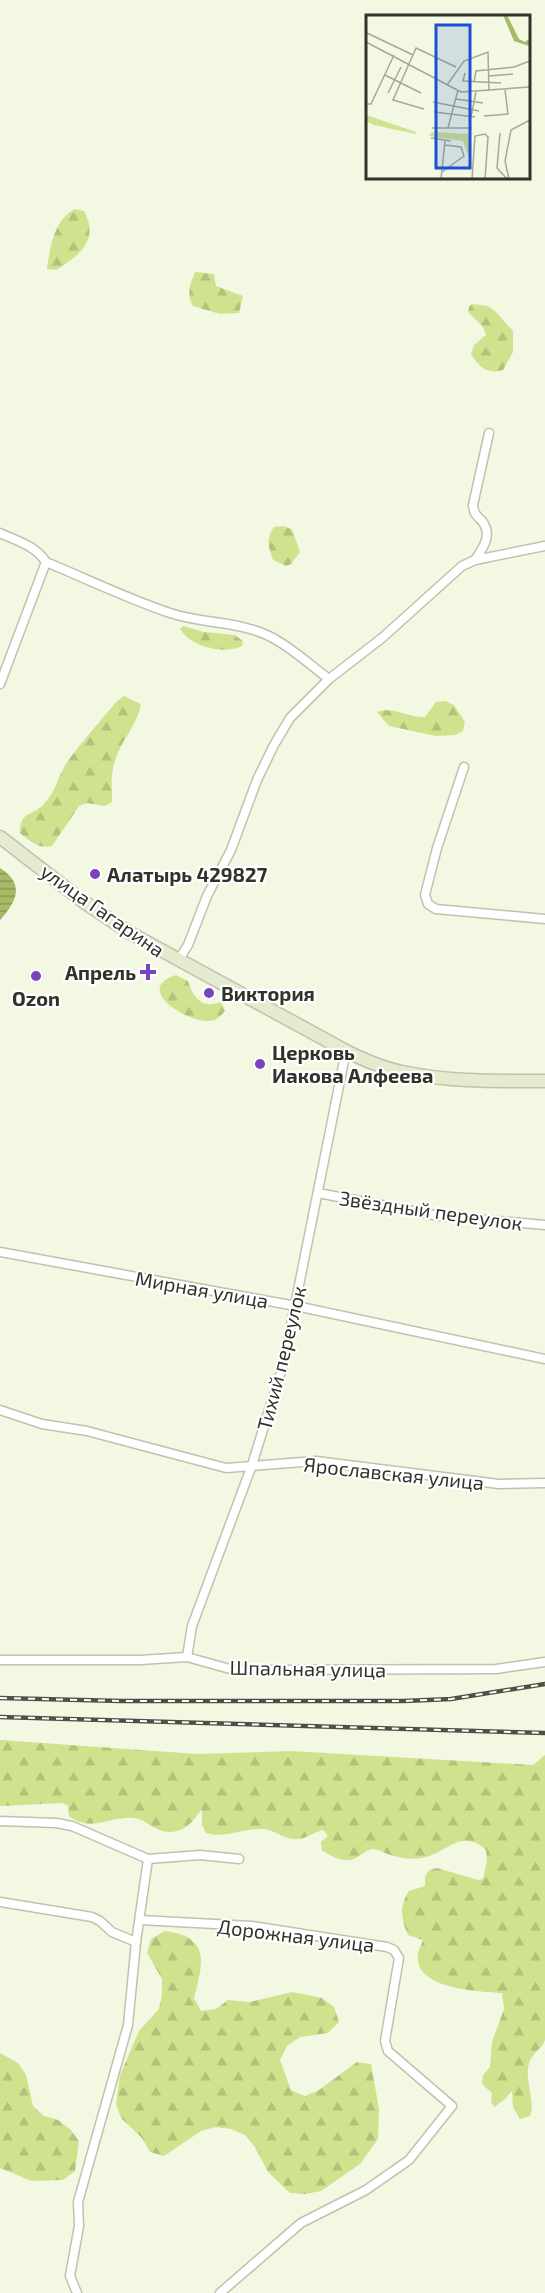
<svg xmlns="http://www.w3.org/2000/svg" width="545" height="2293" viewBox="0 0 545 2293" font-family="'Exo 2',sans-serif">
<defs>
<pattern id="forest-firs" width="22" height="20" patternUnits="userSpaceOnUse" patternTransform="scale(1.5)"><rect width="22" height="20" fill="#d0e28e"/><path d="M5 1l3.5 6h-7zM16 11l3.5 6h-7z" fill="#b3c27b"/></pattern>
<pattern id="water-rules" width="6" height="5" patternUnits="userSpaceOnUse" patternTransform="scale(1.5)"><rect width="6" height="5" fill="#a8ba65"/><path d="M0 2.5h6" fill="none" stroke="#899853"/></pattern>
</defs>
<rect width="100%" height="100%" fill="#f2f8e1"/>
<g fill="url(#forest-firs)">
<path d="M75,209l9,2c16,29 -5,45 -28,59l-9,-1c3,-22 7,-49 28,-60z"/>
<path d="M195,272l19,2 2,12 27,10 -4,17 -19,1 -27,-8c-7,-12 -3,-21 2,-34z"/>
<path d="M472,304l16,2 8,6 17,19v21l-10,18c-16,5 -25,-4 -32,-16l3,-9 12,-10 -3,-8 -15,-15 1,-5z"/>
<path d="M283,526l9,3 8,23 -9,12 -5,2 -13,-6c-5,-14 -7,-21 1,-33z"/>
<path d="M183,626l21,6 31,3 8,6 -1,5c-19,9 -51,1 -62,-17z"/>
<path d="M124,696l17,8c-3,19 -17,33 -24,51 -7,15 -5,31 -5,47l-7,4 -18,-3 -8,3 -27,40c-14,3 -21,-4 -32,-13 0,-23 12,-16 24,-29 11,-11 14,-28 22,-40 15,-22 34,-42 50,-62z"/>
<path d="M445,701l9,4 11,17 -2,9 -8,4 -19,1 -47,-10 -12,-14c17,-6 31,6 48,5l11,-15z"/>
<path d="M176,975l12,6c5,17 14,28 33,21l4,9c-5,5 -8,10 -16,10 -21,2 -77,-32 -33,-46z"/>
<path d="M0,1740l198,14 93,-3 242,14 12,-10v285c-3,9 -14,14 -16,23 -5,19 7,36 1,53l-10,3 -7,-12 -1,-16 -8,9 -10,7 -3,-5 1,-9 -10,-9 1,-9 7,-8 2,-25 12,-33 -2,-16c-23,-2 -89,-3 -84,-40 1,-4 4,-10 5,-13l-15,-5c-7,-16 -9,-29 1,-44l16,-5v-9l4,-7 8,-2 41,12 5,-1 4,-18 -1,-11c-25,-23 -40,4 -64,8 -11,2 -21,0 -32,-3 -5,-2 -12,-6 -17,-6 -8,1 -11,6 -17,9 -12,6 -24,-1 -34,-8l-1,-8 7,-6 -5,-6c-9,2 -17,9 -26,9 -13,1 -23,-10 -35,-10 -20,-1 -36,10 -56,4l-4,-8v-16c-7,9 -13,19 -25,22 -22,5 -28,-12 -44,-13 -24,-2 -41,15 -64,-2l-1,-10 -5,-3 -63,3z"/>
<path d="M165,1931c46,6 38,32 29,67l7,13 15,-2 12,-9 22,2 42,-10 30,6 12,9 5,15 -11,11 -28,4 -13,9 -7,14 11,30 14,6 14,-6 38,-28 14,2 8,45 -1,30 -18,25 -39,27 -16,3 -15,-1 -22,-21 -13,-25 -10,-12 -14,-6 -15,-2 -15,4 -37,25 -14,-4 -8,-14 -21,-20 -5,-14 4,-29 19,-44 20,-22 3,-15v-15l-15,-26 4,-14z"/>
<polygon points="0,2053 18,2063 26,2075 33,2106 44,2116 58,2120 70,2129 79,2141 75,2171 63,2180 32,2181 0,2168"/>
</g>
<path fill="url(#water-rules)" d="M0,868c25,16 17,33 0,52z"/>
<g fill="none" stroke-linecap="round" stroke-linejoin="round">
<defs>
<g id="street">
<path d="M0,533c17,8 36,13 46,29 41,17 82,37 124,51 33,11 68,8 99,23 21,10 41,29 60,43"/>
<path d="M475,560c8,-12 18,-25 7,-39 -6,-6 -8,-7 -9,-16l16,-72"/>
<polyline points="0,684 46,562"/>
<polyline points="464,767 437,848 425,895 428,904 436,909 545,919"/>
<polyline points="179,959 188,945 207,896 231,850 257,780 274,745 290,718 329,679 382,638 462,566 475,560 545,546"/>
<polyline points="318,1193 439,1216 545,1225"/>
<polyline points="0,1252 296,1306 545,1359"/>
<polyline points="0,1410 42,1424 87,1431 226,1468 316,1461 499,1484 545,1483"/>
<polyline points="187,1657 192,1626 252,1465 283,1365 346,1051"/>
<polyline points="0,1660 140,1660 187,1657 230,1669 247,1670 496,1669 545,1662"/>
<polyline points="0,1821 56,1823 72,1826 148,1859 200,1855 239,1859"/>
<polyline points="0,1902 92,1917 100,1921 112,1932 136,1942"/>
<polyline points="140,1920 252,1926 387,1947 394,1950 399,1958 385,2041 388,2051 452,2106 409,2160 366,2190 301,2223 220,2293"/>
<polyline points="77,2293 70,2276 79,2226 78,2202 128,2025 136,1942 148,1859"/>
</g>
<path id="secondary" d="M0,837l84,65 46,31 216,118c18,9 36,17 56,21 46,10 96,9 143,9"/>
</defs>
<use href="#street" stroke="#bdc3ad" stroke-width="11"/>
<use href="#secondary" stroke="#bdc3ad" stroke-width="15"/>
<use href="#street" stroke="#fff" stroke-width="8"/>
<use href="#secondary" stroke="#e5ebcf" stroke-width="12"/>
<defs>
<g id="rail">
<polyline points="0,1698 121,1701 404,1701 451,1699 545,1684"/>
<polyline points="0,1717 545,1733"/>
</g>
</defs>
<use href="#rail" stroke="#4d5045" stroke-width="4.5"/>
<use href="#rail" stroke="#fff" stroke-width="2" stroke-dasharray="7" stroke-linecap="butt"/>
</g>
<g fill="#7a45bc" stroke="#fff" stroke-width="2">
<circle cx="95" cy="874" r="6"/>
<path d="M145 963h6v6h6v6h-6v6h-6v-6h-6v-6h6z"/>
<circle cx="36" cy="976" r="6"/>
<circle cx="209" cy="993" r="6"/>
<circle cx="260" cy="1064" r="6"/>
</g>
<g text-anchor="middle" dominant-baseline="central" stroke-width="4.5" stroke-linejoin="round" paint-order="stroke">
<g font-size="20" font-weight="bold" fill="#31332a" stroke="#fff" text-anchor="start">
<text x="107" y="874">Алатырь 429827</text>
<text x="136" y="972" text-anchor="end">Апрель</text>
<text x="221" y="993">Виктория</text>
<text x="36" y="998" text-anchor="middle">Ozon</text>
<text x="272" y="1052">Церковь<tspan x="272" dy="23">Иакова Алфеева</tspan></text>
</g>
<g font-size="20" fill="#31332a" stroke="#fff">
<text transform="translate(103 910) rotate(35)">улица Гагарина</text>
<text transform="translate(431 1210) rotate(8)">Звёздный переулок</text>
<text transform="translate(202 1289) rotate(10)">Мирная улица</text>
<text transform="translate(281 1358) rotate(-76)">Тихий переулок</text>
<text transform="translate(394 1473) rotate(6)">Ярославская улица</text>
<text transform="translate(308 1668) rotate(1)">Шпальная улица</text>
<text transform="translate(296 1935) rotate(7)">Дорожная улица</text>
</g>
</g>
<g transform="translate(366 15)">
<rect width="164" height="164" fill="#f2f8e1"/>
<path d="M0,100l50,17v2l-42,-9 -8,-4zM66,117l39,2 -2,23 -6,-16 -29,-4 -5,-2z" fill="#d0e28e"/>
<path d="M137,0h4l12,24 6,3 4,-3v7l-15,-5z" fill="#a8ba65"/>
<path fill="none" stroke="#a5a998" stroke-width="1.5" d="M1,18l46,22M0,27l95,50 69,-5M99,58l-2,8 38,2M19,60l36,18M123,61l24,-2M108,67l2,-11 38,-4 16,-6M81,70l17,-24 24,-9 1,39M22,78l13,-26M90,84l27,4M67,87l46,9M0,89h5l23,-49M58,94l-31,-9 23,-52 40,19M68,97l41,5M118,101l24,-2 -3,-24M105,102l5,-25M66,113h40M82,113l10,-38M134,118l-3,35 10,11M65,123l20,3M76,157l22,-16 -3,-9 -16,-2M75,164l4,-38M106,164l3,-43 10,-2 3,3 -3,42M143,164l-4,-18 6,-31 19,-10"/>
<path fill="#1d4ed8" fill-opacity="0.15" stroke="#1d4ed8" stroke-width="3" d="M70,10h34v143h-34z"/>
<rect width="164" height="164" fill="none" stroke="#31332a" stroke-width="3"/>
</g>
</svg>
